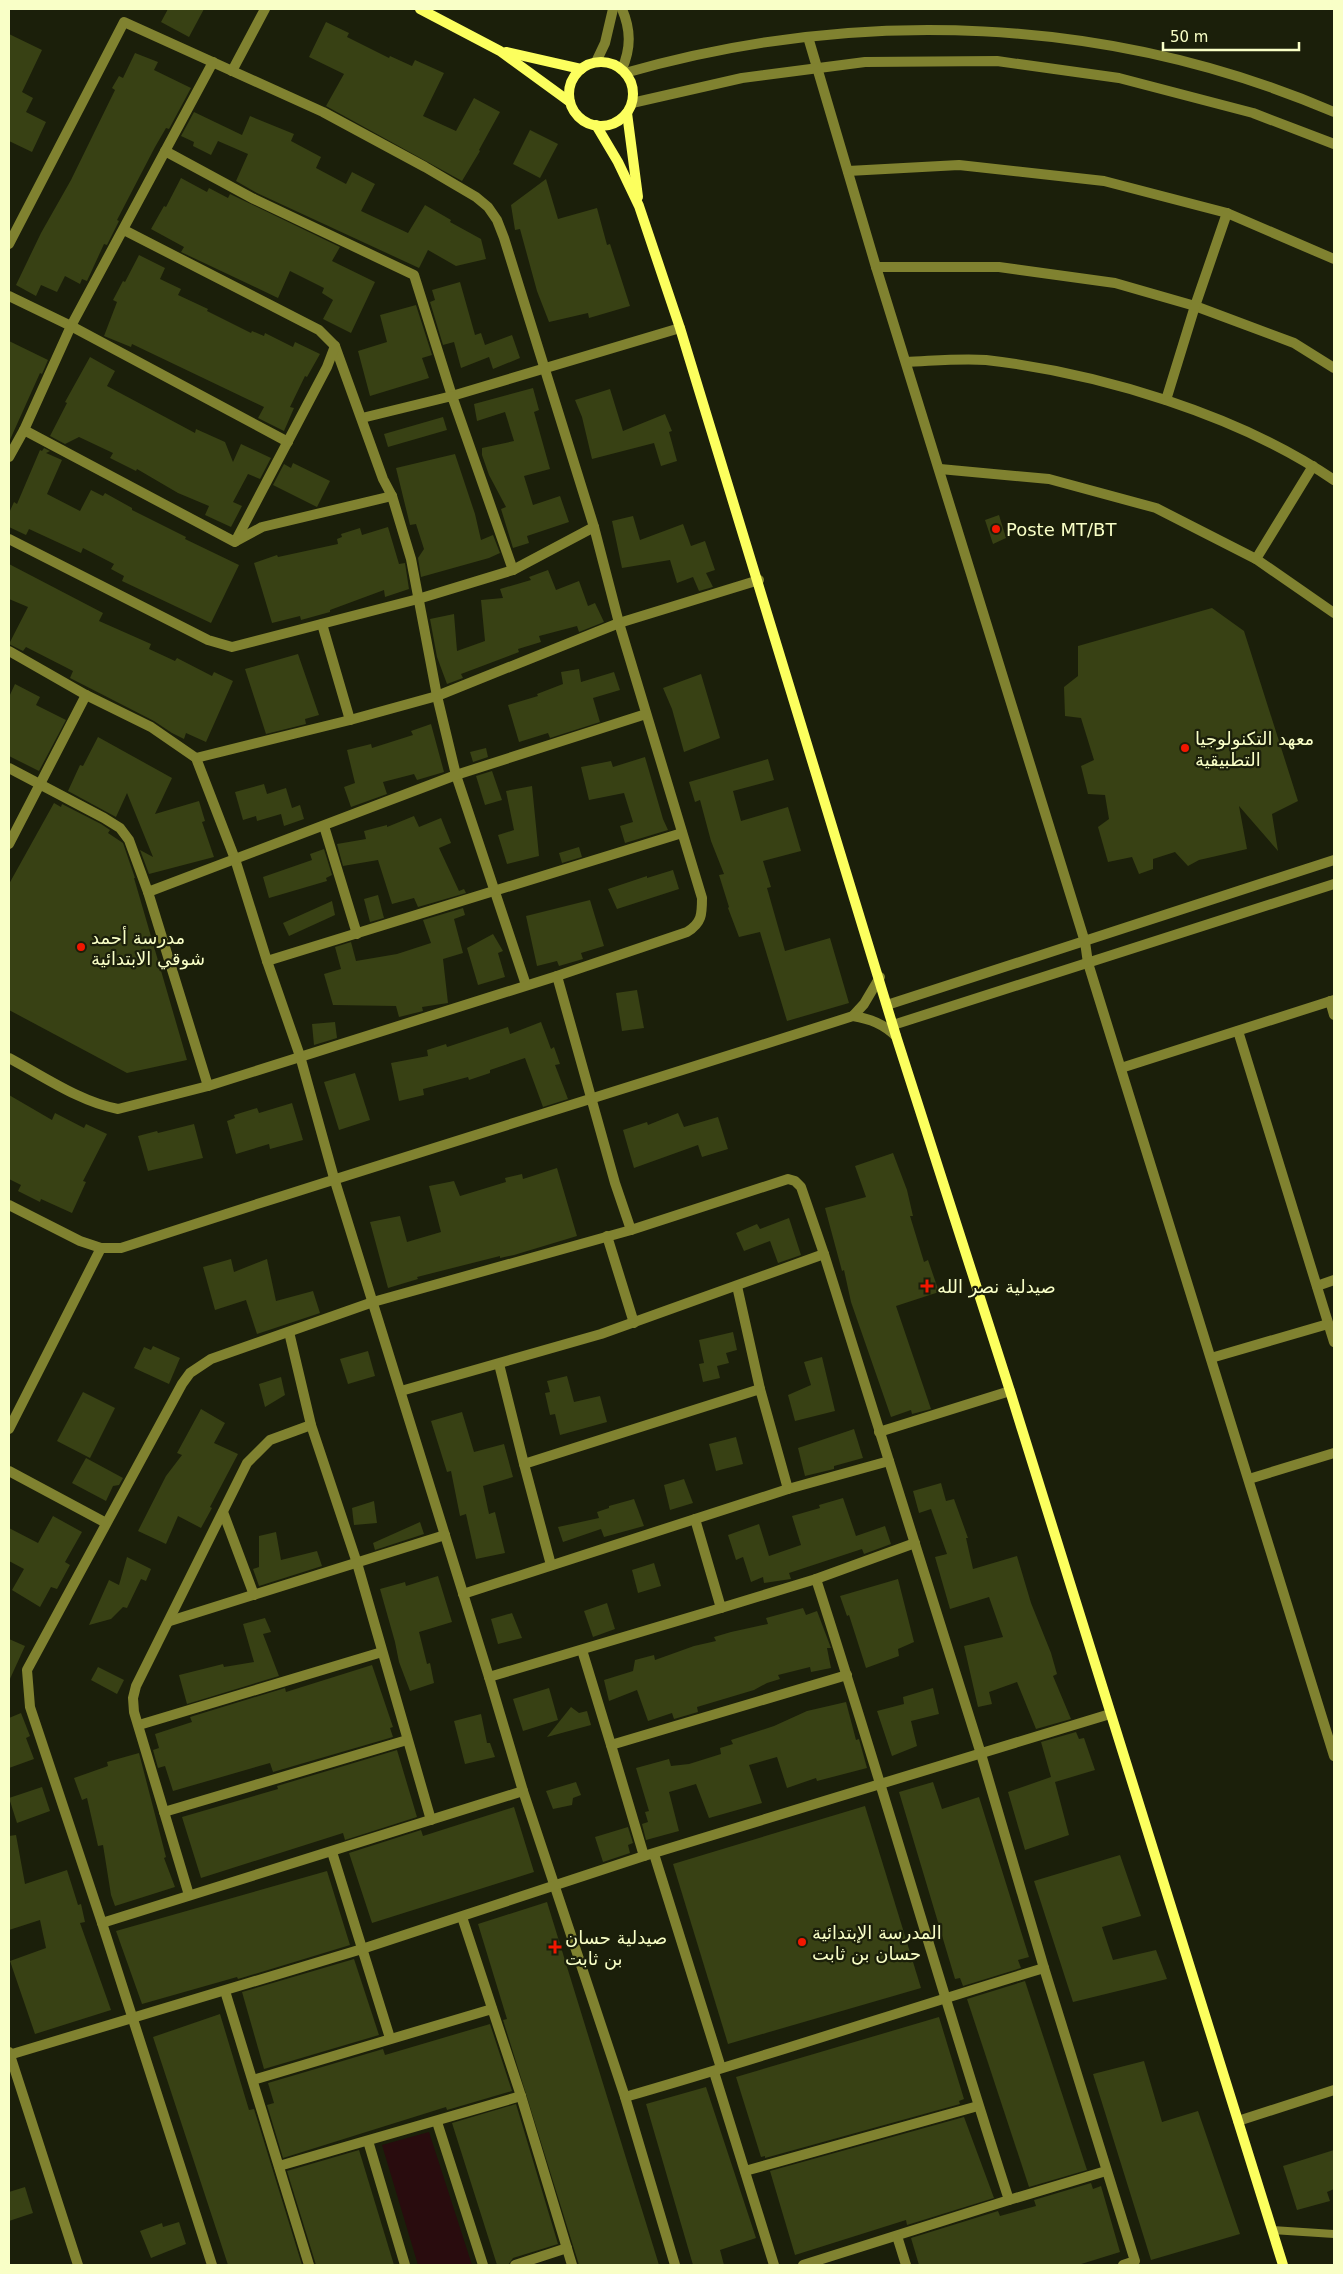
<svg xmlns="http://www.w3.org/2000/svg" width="1343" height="2274" viewBox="0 0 1343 2274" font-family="'DejaVu Sans',Cairo,sans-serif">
<rect width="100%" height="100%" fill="#1b1f0a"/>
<polygon fill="#290c0e" points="429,2132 472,2265 418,2265 382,2145"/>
<g fill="#384114">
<polygon points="168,9 204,9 189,37 161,22"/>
<polygon points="326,22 349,33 347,37 389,58 390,56 412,66 415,60 444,73 423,116 456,131 474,98 500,112 479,150 480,151 462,181 326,106 344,74 309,57"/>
<polygon points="9,34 42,50 22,92 33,98 26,112 46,122 32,152 9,141"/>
<polygon points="135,53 158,62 154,70 191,88 169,129 166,128 155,147 117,220 119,221 107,245 104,244 87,281 82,279 80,284 65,276 57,292 41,285 36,296 16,285 41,233 71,180 115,90 112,88 119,76 123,78"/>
<polygon points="194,112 242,135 250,116 294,134 291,141 321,157 316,168 346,184 352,172 375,184 361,211 408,233 425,205 451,220 450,222 481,239 486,259 456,266 428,250 419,268 257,193 236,181 248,154 218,141 211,155 193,146 194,142 181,136"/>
<polygon points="530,130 558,144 540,178 513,164"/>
<polygon points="181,178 207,192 209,188 228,198 230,194 340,247 332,261 375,282 351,333 323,319 333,300 322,293 324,288 290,271 278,298 181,252 184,247 151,229 164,206 166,207"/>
<polygon points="546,179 558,219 597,208 607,245 610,244 630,306 589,318 588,313 549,322 537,291 520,229 515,230 511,205"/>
<polygon points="139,255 165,268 160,279 181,289 178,295 208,309 207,311 251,333 252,331 264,336 265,333 293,347 295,342 320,354 307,377 305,376 290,407 294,408 284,431 258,418 264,407 132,344 131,347 104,336 117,302 113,300 123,281 125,282"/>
<polygon points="460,282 475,335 481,333 485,345 512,335 520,358 493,369 489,357 461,368 454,342 443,345 430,302 435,300 432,290"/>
<polygon points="416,305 432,355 422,358 429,378 370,396 358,351 387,342 380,315"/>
<polygon points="9,341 48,360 42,374 40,373 9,442"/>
<polygon points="90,357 115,371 107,386 195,433 196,429 225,442 233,462 241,444 271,458 260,479 248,474 233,502 242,506 231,527 205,515 209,506 178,493 137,469 136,471 110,458 113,453 79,437 65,444 50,436 67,403 65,402"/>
<polygon points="533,388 539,410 534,412 550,469 524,476 533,505 560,496 569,522 527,536 529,543 513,548 501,509 506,507 489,475 482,455 482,448 514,441 505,412 477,421 474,404"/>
<polygon points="610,389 623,431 665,414 672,431 669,432 677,461 661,466 654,443 592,459 582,417 575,400"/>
<polygon points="443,417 447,430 388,447 384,434"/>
<polygon points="44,448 50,451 46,453 62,460 47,494 80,511 91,490 103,496 105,493 132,508 132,510 186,537 185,539 239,565 211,623 122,581 124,576 111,569 114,564 83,548 81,553 29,529 26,535 9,527 9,513 14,502 17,504 40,450 42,451"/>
<polygon points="455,454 475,514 481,540 493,535 500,553 489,558 421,577 418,558 424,549 416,524 410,525 396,468"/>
<polygon points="293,463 330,481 317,507 273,485 284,464 291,468"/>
<polygon points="999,515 1006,538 993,544 985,520"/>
<polygon points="633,516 640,540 683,524 691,546 705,541 715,570 706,573 713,587 699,591 693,577 677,583 670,560 622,568 612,521"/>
<polygon points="388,527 399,564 405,563 409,589 385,597 384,590 330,610 330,612 301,620 300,616 272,623 254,563 277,555 278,557 338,544 337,539 342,537 341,534 360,528 362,535"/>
<polygon points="9,564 103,613 99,621 151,644 149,649 175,661 177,658 212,676 214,672 233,681 206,742 186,733 184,739 172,733 154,721 70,678 73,671 26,647 23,651 9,644 28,607 9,599"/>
<polygon points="548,570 556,590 579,581 588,606 595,603 604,622 579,632 577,626 539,636 541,642 518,649 519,652 461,674 463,678 447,684 437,657 430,619 454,614 457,651 485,641 481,600 503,598 500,589 531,580 529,577"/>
<polygon points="1212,608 1244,631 1298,801 1272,814 1278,851 1239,806 1247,849 1199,860 1188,866 1175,852 1153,859 1153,869 1139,874 1132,857 1108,862 1098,827 1109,819 1105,795 1088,794 1081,766 1094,760 1081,718 1065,716 1064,687 1078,676 1078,646"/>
<polygon points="298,654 319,715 305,719 306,724 266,734 245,669"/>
<polygon points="579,669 581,682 614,672 620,690 593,698 600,722 550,738 548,733 519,742 508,705 538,696 537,694 563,684 561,672"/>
<polygon points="701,674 720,738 684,752 672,709 663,688"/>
<polygon points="15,684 40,697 36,705 66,720 39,771 9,756 9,697"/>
<polygon points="431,724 444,772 417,780 414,774 383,782 387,794 351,807 344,787 355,783 347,750 371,744 372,748 413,735 411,731"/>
<polygon points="98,737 172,778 155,814 199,801 205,821 202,822 214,857 149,874 140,850 153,857 127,793 116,817 68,791 80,765 83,766"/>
<polygon points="486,748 488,757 473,762 470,752"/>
<polygon points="645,757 663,819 668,830 625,843 620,826 633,822 624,793 589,800 581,767 611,761 613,767"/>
<polygon points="768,759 774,780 733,791 741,821 788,807 801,851 763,861 771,887 767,888 785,951 830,938 849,1003 787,1021 760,932 739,937 728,908 729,907 719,875 724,874 711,841 700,800 695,802 689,782"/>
<polygon points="492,771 502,800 485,805 476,776"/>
<polygon points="264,784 267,794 286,788 292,808 300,805 304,819 284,826 281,814 257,821 256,816 243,820 235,792"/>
<polygon points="532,786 539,856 507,864 498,835 514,830 506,791"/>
<polygon points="54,803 61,807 62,804 101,824 110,830 108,833 123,843 135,878 134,878 187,1060 127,1073 9,1010 9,884"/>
<polygon points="414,816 419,827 441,818 451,843 439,848 459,891 464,889 466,893 418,907 414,898 392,904 378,860 343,866 337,844 366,839 364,831 387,825 387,827"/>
<polygon points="579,847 582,857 562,863 559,853"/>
<polygon points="324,849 332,875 326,878 327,881 269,898 263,877 312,860 310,854"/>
<polygon points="673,870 679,889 617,909 608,889 647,876 647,878"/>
<polygon points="378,895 384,918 370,922 364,899"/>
<polygon points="590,900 604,946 581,953 583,959 559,966 557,961 537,966 526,916"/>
<polygon points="332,901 335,915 289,936 283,923"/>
<polygon points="463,908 465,915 454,919 463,953 443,959 448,1003 422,1007 423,1011 399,1017 396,1006 333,1005 324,974 341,969 335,947 351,942 356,961 397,954 431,943 423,920"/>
<polygon points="493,934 503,951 498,953 505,977 478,985 467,948"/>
<polygon points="637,990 644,1028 622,1031 616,993"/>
<polygon points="335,1022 337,1038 314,1045 312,1024"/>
<polygon points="541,1022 551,1049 554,1047 560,1064 555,1065 568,1099 543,1107 525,1058 490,1070 490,1073 469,1080 468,1077 423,1089 424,1095 399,1101 391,1063 428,1056 427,1050 446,1044 447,1047 508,1027 510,1034"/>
<polygon points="355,1073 370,1120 339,1130 324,1082"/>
<polygon points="9,1095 52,1120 55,1113 84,1128 86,1124 107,1134 83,1181 86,1182 72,1213 41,1199 40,1202 18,1191 21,1185 9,1179"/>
<polygon points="292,1103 303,1140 270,1149 269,1144 236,1154 227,1121 235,1118 234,1115 257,1108 259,1113"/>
<polygon points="678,1113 684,1127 718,1117 728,1149 702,1157 698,1145 634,1168 623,1130 647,1122 648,1125"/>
<polygon points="194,1124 203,1158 148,1171 138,1136 157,1131 158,1133"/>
<polygon points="893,1153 907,1190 913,1216 910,1216 924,1262 928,1260 939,1292 896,1306 931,1409 912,1414 911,1410 891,1417 851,1302 844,1270 842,1271 825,1208 866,1197 855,1166"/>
<polygon points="557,1168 577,1236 514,1255 500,1258 500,1256 417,1277 418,1279 388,1288 370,1222 400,1216 407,1242 441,1232 429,1186 454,1181 460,1196 506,1182 505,1178 522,1174 523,1179"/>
<polygon points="789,1218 801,1255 778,1263 770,1241 744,1251 736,1233 757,1224 760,1229"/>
<polygon points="231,1259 234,1272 267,1259 276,1301 313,1291 320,1313 257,1334 246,1300 215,1310 203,1267"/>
<polygon points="733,1332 737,1350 726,1353 729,1363 717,1366 720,1378 703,1382 699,1364 704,1363 699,1340"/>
<polygon points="153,1346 180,1358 169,1384 134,1368 144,1347 151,1350"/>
<polygon points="368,1351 375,1376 348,1384 340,1359"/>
<polygon points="822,1357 835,1411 795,1421 788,1395 811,1385 804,1362"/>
<polygon points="567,1376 574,1402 600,1396 607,1422 560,1435 555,1414 550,1415 545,1393 550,1392 547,1381"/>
<polygon points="281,1377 285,1395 265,1407 259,1384"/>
<polygon points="83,1392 115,1408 90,1458 57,1441"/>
<polygon points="201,1409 225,1423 214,1443 238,1454 210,1507 212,1508 201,1528 178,1516 166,1544 138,1531 166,1476 182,1455 177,1453"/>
<polygon points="462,1412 474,1452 504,1444 513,1477 483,1486 489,1514 495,1512 505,1553 476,1559 466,1514 460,1516 451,1471 447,1472 431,1421"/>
<polygon points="854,1429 863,1458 834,1466 834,1469 805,1476 798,1448"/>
<polygon points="736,1437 743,1464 716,1471 709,1444"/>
<polygon points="86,1458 123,1478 119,1485 113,1486 106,1501 72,1483"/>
<polygon points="684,1479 693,1503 670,1510 664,1485"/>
<polygon points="941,1483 946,1501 954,1499 968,1538 966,1538 973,1569 1017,1556 1031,1603 1051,1653 1057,1674 1053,1676 1071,1719 1036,1729 1017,1682 989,1692 992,1704 978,1707 964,1646 1003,1637 989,1597 950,1609 935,1557 947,1554 931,1509 919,1513 913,1491"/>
<polygon points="843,1498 856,1536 885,1526 891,1544 864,1554 862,1549 789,1573 791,1579 764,1583 763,1577 751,1582 743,1557 736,1560 728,1535 759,1524 769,1556 801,1545 792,1516 820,1508 819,1505"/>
<polygon points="634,1499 644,1526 604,1537 601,1529 563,1542 558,1527 599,1518 597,1512 609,1508 609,1506"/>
<polygon points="374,1501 377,1523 354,1525 352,1508"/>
<polygon points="53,1516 82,1532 65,1562 70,1565 57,1589 51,1587 40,1607 12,1590 24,1569 9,1561 9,1528 38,1543"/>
<polygon points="420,1522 424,1534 375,1550 373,1543"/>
<polygon points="276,1532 281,1560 317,1551 322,1566 259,1586 253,1569 259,1567 259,1536"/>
<polygon points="127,1557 151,1569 146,1581 141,1579 127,1608 123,1607 111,1619 89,1625 109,1580 119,1585"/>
<polygon points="654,1563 661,1586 638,1593 632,1570"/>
<polygon points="438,1576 452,1622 419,1632 427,1664 430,1663 434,1683 410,1691 399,1662 395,1642 380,1589 405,1582 406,1586"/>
<polygon points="898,1579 914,1642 898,1649 899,1656 866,1668 849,1615 847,1616 840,1596"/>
<polygon points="607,1603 615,1629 593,1637 584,1611"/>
<polygon points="803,1608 806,1615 817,1611 831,1648 827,1648 831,1668 811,1672 810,1667 778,1675 780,1679 767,1683 754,1690 697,1707 698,1712 674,1719 672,1713 648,1721 637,1690 609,1701 604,1680 633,1671 635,1660 654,1655 655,1660 694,1646 716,1641 714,1637 731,1632 768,1624 766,1618"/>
<polygon points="512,1613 522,1638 498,1644 491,1619"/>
<polygon points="265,1618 271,1632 263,1634 279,1676 187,1704 179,1675 223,1664 224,1667 254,1662 243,1624"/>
<polygon points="9,1639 25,1646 9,1681"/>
<polygon points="372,1665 393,1727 390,1728 393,1737 273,1772 270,1763 173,1791 165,1766 158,1768 153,1750 159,1748 155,1734 192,1722 190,1717 285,1688 286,1692"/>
<polygon points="98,1667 124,1680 117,1694 91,1680"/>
<polygon points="549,1688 558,1720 523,1731 513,1699"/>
<polygon points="933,1688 939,1714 911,1721 917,1746 892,1756 877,1711 904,1704 903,1697"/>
<polygon points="846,1702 856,1740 859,1739 867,1768 817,1781 816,1778 787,1788 777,1757 749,1765 762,1803 709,1818 696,1784 669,1792 679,1831 646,1840 642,1824 648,1822 645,1812 649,1811 636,1768 669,1759 671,1766 689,1764 721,1754 720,1748 733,1744 731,1740 774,1726 807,1711"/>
<polygon points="571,1707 579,1713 587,1711 591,1725 547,1737"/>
<polygon points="21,1713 30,1736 26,1738 34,1759 9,1768 9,1718"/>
<polygon points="481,1714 487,1743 490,1743 495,1757 465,1764 454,1721"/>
<polygon points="1076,1732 1079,1739 1084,1738 1095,1770 1055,1782 1069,1835 1025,1850 1008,1792 1051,1777 1041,1742"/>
<polygon points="397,1750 417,1817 345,1840 343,1833 201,1878 182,1817 278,1789 277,1786"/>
<polygon points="139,1753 166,1857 164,1858 175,1887 115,1906 111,1895 103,1845 98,1846 87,1798 82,1800 74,1778 108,1766 107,1762"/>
<polygon points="576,1782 581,1795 573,1798 572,1805 553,1809 546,1791"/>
<polygon points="933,1782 942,1809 979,1797 1029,1957 1018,1960 1021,1968 963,1986 960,1978 955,1979 899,1792"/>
<polygon points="42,1787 50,1811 17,1823 9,1798"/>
<polygon points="865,1806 921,1988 728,2044 673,1864"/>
<polygon points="514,1807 534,1872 372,1923 349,1853 421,1830 423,1836"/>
<polygon points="628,1827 633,1843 628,1845 630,1853 603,1862 595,1837"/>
<polygon points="16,1835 25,1884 67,1870 78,1905 81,1904 85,1922 80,1923 111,2010 35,2034 10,1961 46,1948 40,1920 9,1930 9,1836"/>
<polygon points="1120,1855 1141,1916 1102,1927 1113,1960 1156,1950 1167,1979 1073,2002 1034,1881"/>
<polygon points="327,1871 350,1945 238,1979 237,1977 142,2004 116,1931"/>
<polygon points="547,1902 659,2265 579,2265 503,2020 507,2019 478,1924"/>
<polygon points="354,1959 379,2035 264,2069 242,1992"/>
<polygon points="1025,1981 1087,2170 1029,2187 967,1999"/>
<polygon points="220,2014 249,2110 254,2109 302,2265 228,2265 153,2037"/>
<polygon points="939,2017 964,2099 959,2101 960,2104 765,2158 765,2156 761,2157 736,2077"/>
<polygon points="490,2024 512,2091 447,2110 446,2107 283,2158 267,2105 274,2103 268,2083 383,2049 385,2055"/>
<polygon points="1144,2061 1162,2122 1198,2111 1240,2234 1151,2260 1093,2074"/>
<polygon points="706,2087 756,2238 720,2250 724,2265 693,2265 646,2104"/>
<polygon points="516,2104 558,2244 513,2258 508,2265 497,2265 452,2123"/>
<polygon points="964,2117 994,2198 907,2225 906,2220 795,2255 770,2171"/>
<polygon points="359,2150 394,2265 316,2265 287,2171"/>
<polygon points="1334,2150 1334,2189 1327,2192 1330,2201 1297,2210 1283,2166"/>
<polygon points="1091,2183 1093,2189 1101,2186 1120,2252 1078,2265 919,2265 911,2238 998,2211 1000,2216 1036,2206 1034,2200"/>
<polygon points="25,2187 33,2213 9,2221 9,2192"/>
<polygon points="179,2222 186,2244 151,2258 140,2231 162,2223 163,2227"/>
</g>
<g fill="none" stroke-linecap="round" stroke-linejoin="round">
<polyline stroke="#808230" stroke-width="8" points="1272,2230 1334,2234"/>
<g stroke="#808230" stroke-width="10">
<path d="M622,9c9,21 9,39 0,60"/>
<polyline points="808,37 876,267 1085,942 1088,963 1334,1756"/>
<polyline points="596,62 605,43 613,9"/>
<polyline points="232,71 265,9"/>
<path d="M625,73c234,-67 485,-57 709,39"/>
<polyline points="632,103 742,78 865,62 997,61 1119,78 1253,113 1334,144"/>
<polyline points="165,151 254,199 414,275 452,396 680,328"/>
<polyline points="848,171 959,165 1104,181 1227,213 1334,259"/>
<polyline points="124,230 319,330 335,346 383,479 392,496 411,559 437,696 456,775 526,985"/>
<path d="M9,244l115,-222 199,90 102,55 51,30 12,10 9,13 7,18 90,289 25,96 83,275c0,16 0,25 -15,34l-130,44 -349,110 -90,23c-38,-7 -75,-33 -109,-51"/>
<polyline points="876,267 999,267 1115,283 1195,306 1294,343 1334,368"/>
<polyline points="9,296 71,326 288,442"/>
<path d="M906,362c26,-1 54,-4 80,-2 114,13 253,55 348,120"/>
<polyline points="1166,400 1195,306 1227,213"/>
<polyline points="362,418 452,396 513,570"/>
<polyline points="24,430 235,542 327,367 335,346"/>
<polyline points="9,457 24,430 71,326 213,62"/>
<polyline points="940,469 1049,479 1156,508 1256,559 1334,613"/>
<polyline points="9,539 208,640 232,647 418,599 513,570 594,527"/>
<polyline points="236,541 262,527 392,496"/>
<polyline points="1256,559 1313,466"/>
<polyline points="322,624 350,720"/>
<polyline points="9,651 86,695 151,727 196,758 235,859 267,961 300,1056 334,1178 489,1677 523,1791 625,2097 675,2265"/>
<polyline points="196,758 350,720 437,696 619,623 759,580"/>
<polyline points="9,768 104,818 120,828 129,840 148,892 208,1086"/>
<polyline points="324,826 357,934"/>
<polyline points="9,844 86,695"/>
<polyline points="148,892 456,775 646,714"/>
<polyline points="267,961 682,833"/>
<polyline points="557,976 615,1183 631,1230"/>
<polyline points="1330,1001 1334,1015"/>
<polyline points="887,1005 1334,860"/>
<polyline points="853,1016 864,1004 880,977"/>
<polyline points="893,1025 1334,884"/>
<polyline points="1238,1031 1334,1342"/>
<polyline points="1121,1068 1334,1000"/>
<polyline points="9,1205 80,1241 101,1248"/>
<polyline points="607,1236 634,1323"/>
<polyline points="737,1286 760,1389"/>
<polyline points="1317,1286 1334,1280"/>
<polyline points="289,1332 311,1425 357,1563 431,1820"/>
<polyline points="1211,1358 1328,1324"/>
<polyline points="499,1364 524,1464 760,1389 788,1489 889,1461"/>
<polyline points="401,1391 601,1334 824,1254"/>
<path d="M9,1429l92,-181h20c244,-80 489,-154 732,-232 18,3 30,8 43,20"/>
<polyline points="879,1432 1010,1391"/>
<polyline points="524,1464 551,1565"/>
<polyline points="9,1471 106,1523"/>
<polyline points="1249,1479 1334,1453"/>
<polyline points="223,1512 254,1595"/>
<path d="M695,1519l26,89 95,-29c67,207 126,415 193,621l-206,65"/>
<polyline points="816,1579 915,1543"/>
<polyline points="463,1594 788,1489"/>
<polyline points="170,1621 445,1535"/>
<polyline points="582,1650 611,1745"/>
<polyline points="489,1677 721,1608"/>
<polyline points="139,1725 382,1652"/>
<polyline points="164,1812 407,1740"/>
<polyline points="332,1852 390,2038"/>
<polyline points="654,1854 721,2068"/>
<polyline points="644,1856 611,1745 847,1675"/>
<polyline points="189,1895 134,1712 133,1698 136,1686 247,1463 270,1440 311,1425"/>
<polyline points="462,1917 521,2096 572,2265"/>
<polyline points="102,1923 523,1791"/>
<polyline points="225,1991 309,2265"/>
<polyline points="9,2052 78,2265"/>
<polyline points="9,2055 362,1949 644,1856 1110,1714"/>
<polyline points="714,2072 774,2265"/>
<polyline points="253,2080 492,2009"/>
<path d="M625,2097c140,-40 279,-87 419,-129"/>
<polyline points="1238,2121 1334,2090"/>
<polyline points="437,2122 483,2265"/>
<polyline points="368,2141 405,2265"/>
<polyline points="279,2166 521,2096"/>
<polyline points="745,2171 978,2106"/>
<polyline points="1009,2200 1106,2171"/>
<polyline points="897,2236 906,2265"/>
<polyline points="212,2265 102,1923 30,1707 27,1670 182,1384 190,1373 211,1359 373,1302 631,1230 788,1179 795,1181 801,1187 824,1254 981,1754 1044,1968 1135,2261 1123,2265"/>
<polyline points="515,2265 567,2248"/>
</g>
<g stroke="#fcff5e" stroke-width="10">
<polyline points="420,9 500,51 570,102"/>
<polyline points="506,52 581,69"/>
<circle cx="601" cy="94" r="32"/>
<polyline points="627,113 638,197"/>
<polyline points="596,125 618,162 639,206 680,328 896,1036 1010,1391 1283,2265"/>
</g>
</g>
<g fill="#f21700" stroke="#1b1f0a" stroke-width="2">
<circle cx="996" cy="529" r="5"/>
<circle cx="1185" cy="748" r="5"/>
<circle cx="81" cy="947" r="5"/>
<path d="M924.5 1278.5h5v5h5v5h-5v5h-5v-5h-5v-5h5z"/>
<circle cx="802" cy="1942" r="5"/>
<path d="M552.5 1939.5h5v5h5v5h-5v5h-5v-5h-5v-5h5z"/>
</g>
<g text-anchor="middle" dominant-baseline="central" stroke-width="4.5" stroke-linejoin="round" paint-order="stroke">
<g font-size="18" fill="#f9ffc7" stroke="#1b1f0a" text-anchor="start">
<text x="1006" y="529">Poste MT/BT</text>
<text x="1195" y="738">معهد التكنولوجيا<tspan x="1195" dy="21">التطبيقية</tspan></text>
<text x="91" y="937">مدرسة أحمد<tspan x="91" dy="21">شوقي الابتدائية</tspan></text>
<text x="937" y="1286">صيدلية نصر الله</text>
<text x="812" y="1932">المدرسة الإبتدائية<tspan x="812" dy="21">حسان بن ثابت</tspan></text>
<text x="565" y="1937">صيدلية حسان<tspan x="565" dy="21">بن ثابت</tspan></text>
</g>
</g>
<rect width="1343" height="2274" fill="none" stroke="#f9ffc7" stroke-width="20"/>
<path d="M1163 42v8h136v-8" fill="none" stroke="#f9ffc7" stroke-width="2.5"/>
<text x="1170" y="42" font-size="15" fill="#f9ffc7" stroke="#1b1f0a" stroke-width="4" paint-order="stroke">50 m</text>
</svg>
